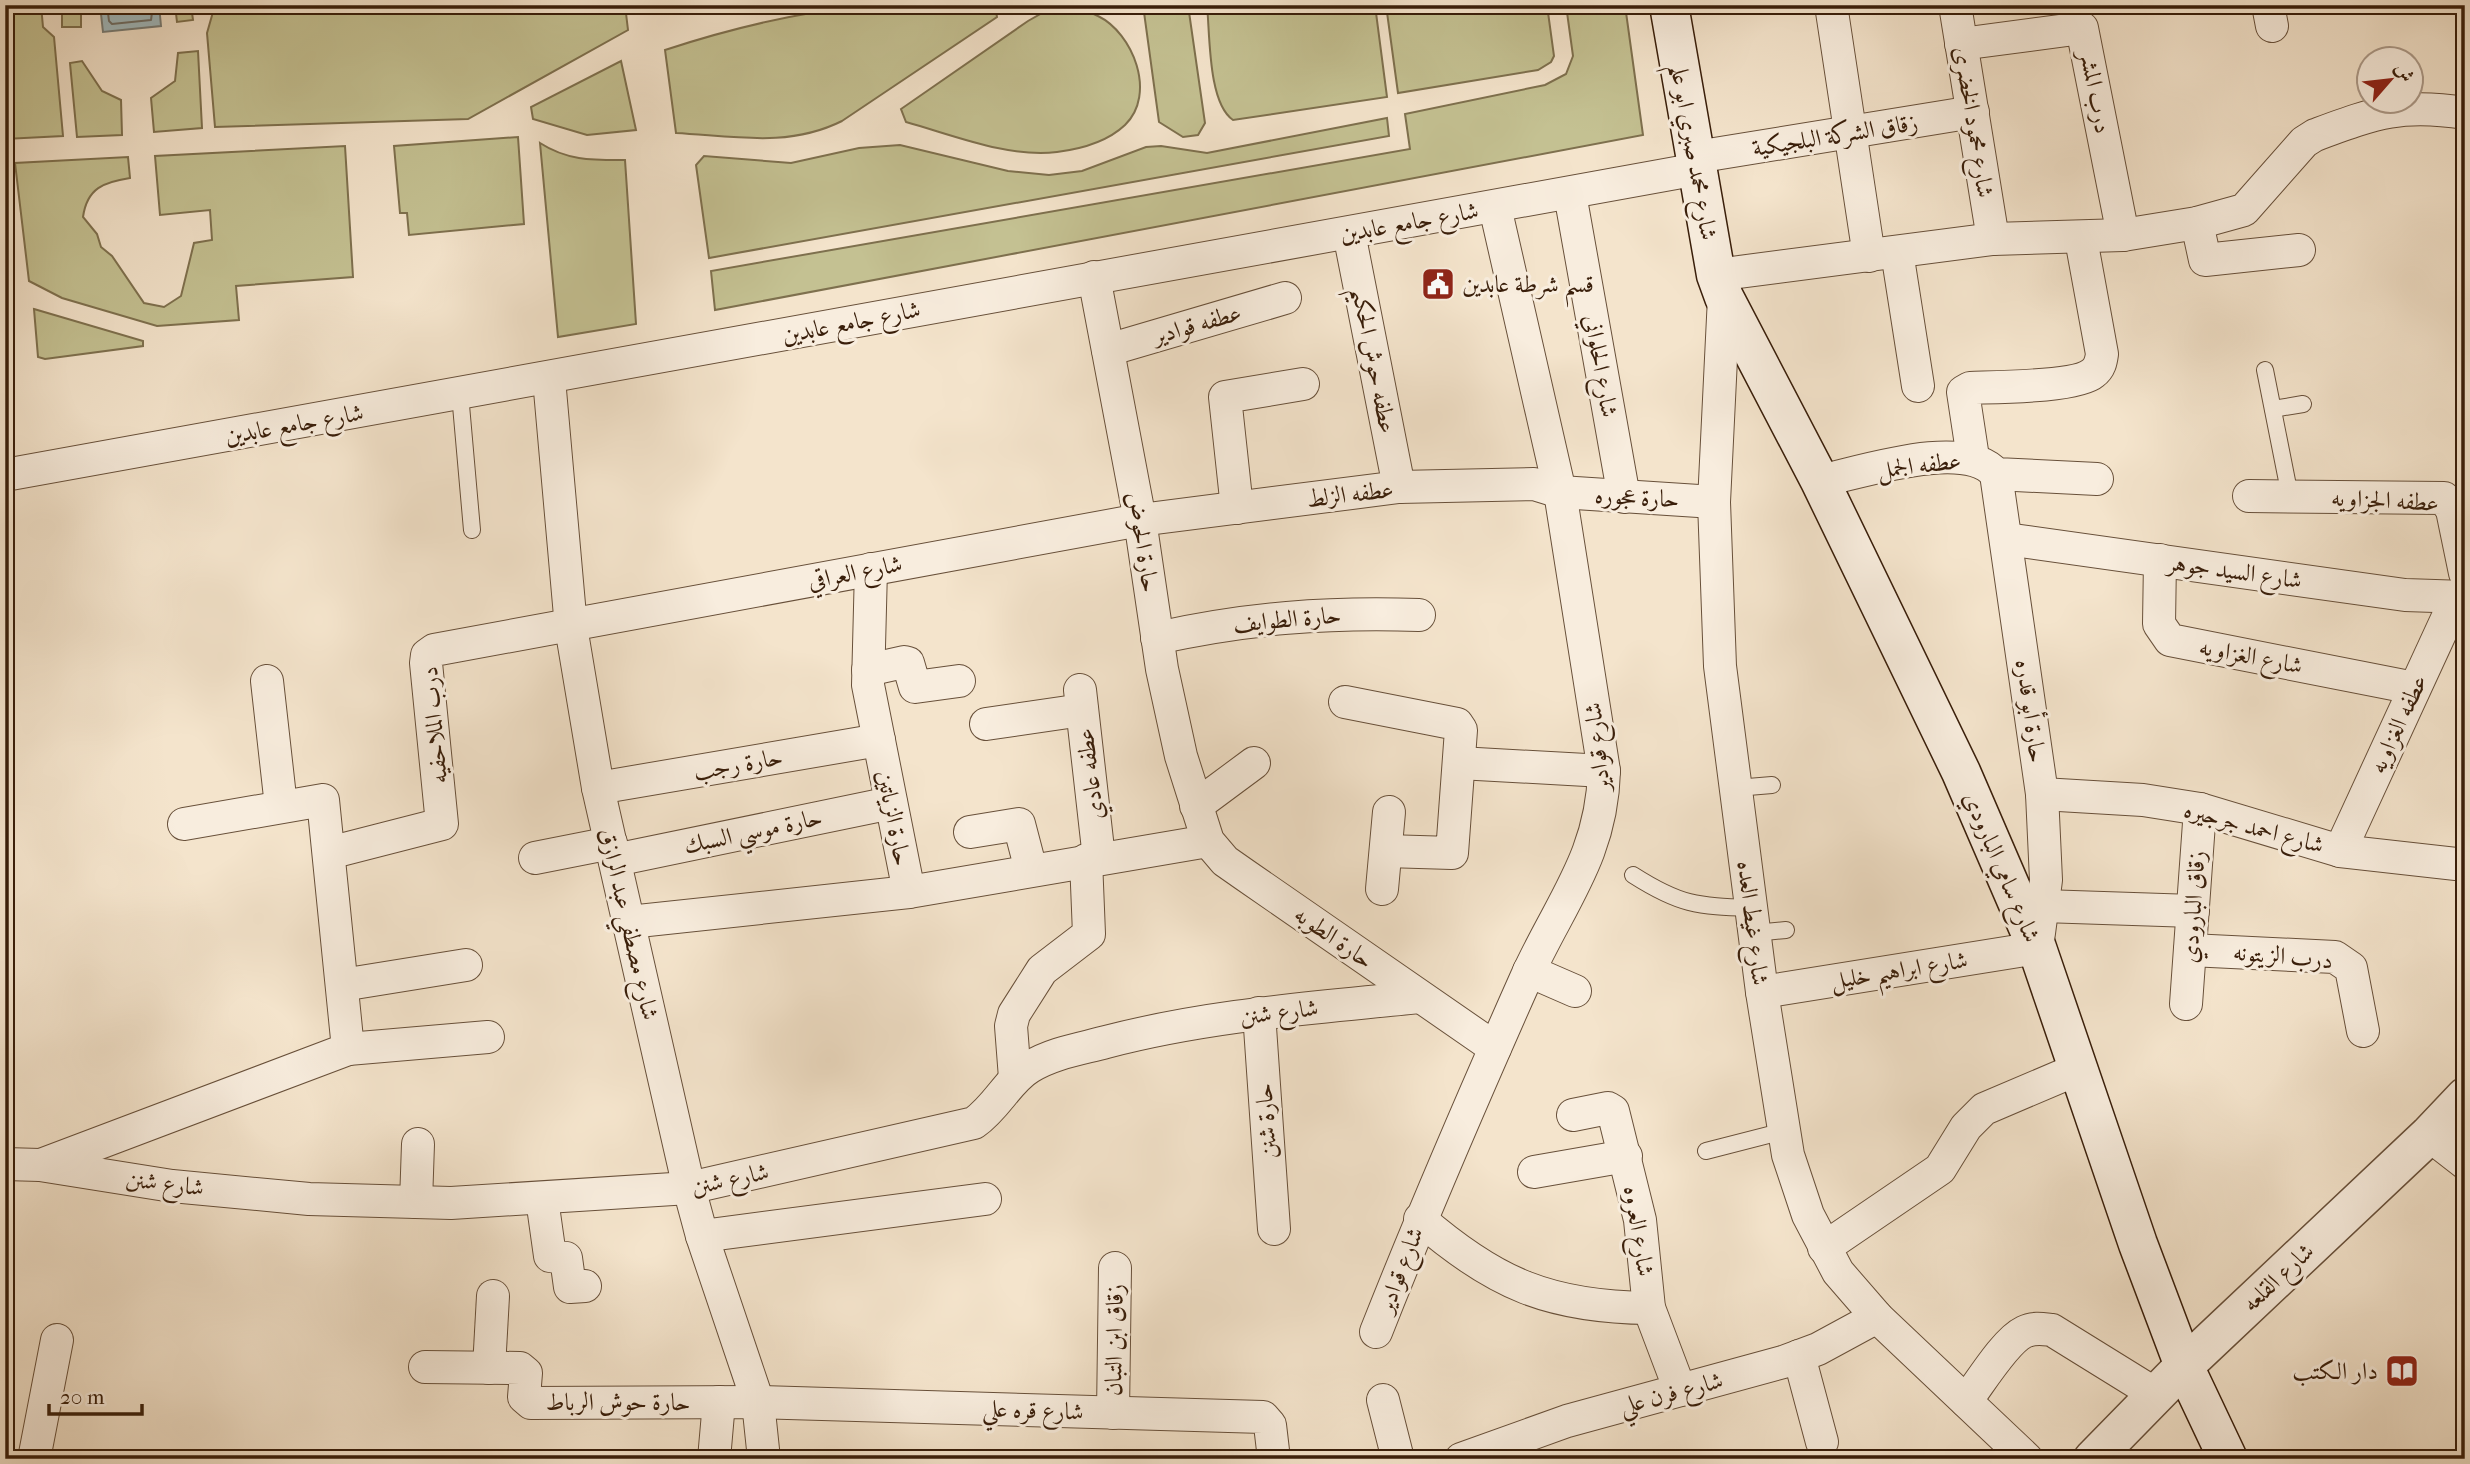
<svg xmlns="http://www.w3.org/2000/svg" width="2470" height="1464" viewBox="0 0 2470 1464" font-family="'IM FELL French Canon',Amiri,serif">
<rect width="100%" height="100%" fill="#f4e4cc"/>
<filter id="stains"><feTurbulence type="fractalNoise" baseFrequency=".00286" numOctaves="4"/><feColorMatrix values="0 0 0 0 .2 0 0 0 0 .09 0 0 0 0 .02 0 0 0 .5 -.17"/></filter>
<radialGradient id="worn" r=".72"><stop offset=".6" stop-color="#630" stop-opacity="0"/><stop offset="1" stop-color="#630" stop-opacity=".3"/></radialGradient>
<g fill="#c4c192" stroke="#7e704e" stroke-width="2">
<polygon points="5,5 41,5 43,27 54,37 63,136 5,139"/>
<rect x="62" y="5" width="19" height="22"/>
<polygon points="175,5 191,5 193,20 177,22"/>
<polygon points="215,5 625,5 628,30 468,119 215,127 207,33"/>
<path d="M869,5h126l2,12 -155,104c-54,27 -109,15 -166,12l-11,-83c67,-22 134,-38 204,-45z"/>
<polygon points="1143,5 1188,5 1205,123 1198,135 1183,137 1159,122"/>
<path d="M1207,5h168l12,92 -154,23c-25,-17 -23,-85 -26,-115z"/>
<polygon points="1386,5 1547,5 1554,56 1551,62 1538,70 1398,93"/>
<polygon points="1566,5 1625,5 1643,135 715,310 711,271 1410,149 1405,114 1545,85 1566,74 1573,56"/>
<path d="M1062,9c13,0 25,1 36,7 35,17 59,78 27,109 -18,17 -44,24 -68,27 -49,6 -104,-17 -151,-30l-5,-13 127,-88 16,-9z"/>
<polygon points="198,51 202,128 154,132 151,98 175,81 178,53"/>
<polygon points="82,61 102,91 121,100 122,135 77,137 70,63"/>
<polygon points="621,61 636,130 587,135 533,119 531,107"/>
<polygon points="1387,118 1389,136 709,258 696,165 704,156 791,163 859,148 900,145 1008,171 1049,175 1082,171 1146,147 1161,146 1207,153"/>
<polygon points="518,137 524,224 409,235 407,213 400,213 394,146"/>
<path d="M540,143c28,18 53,17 85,17l11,164 -78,13z"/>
<path d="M345,146l8,131 -117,9 3,34 -82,6 -95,-28 -33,-17 -14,-118 113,-6 2,21c-26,4 -43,10 -47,39l14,17 4,13 11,9 32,47 20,4 17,-11 13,-53 18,-3 -2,-30 -50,5 -5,-59z"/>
<polygon points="34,309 143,341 143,346 45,359 38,357"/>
</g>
<polygon fill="#a1bcc2" stroke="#777d78" stroke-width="2" points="100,5 159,5 161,26 103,32"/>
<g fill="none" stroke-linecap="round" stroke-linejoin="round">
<polyline stroke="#6d6d66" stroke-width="2" points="107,5 109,21 112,24 151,20 153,5"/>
<defs>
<g id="service">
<polyline points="2265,370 2290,496"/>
<polyline points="460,394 472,530"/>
<polyline points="2273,409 2303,404"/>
<polyline points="1736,788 1772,785"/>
<path d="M1633,875c47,30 63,31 119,33"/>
<polyline points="1755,933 1786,930"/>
<polyline points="1706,1151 1784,1131"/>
</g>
<g id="minor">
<polyline points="1831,5 1869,256"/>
<polyline points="1955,5 1993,239"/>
<polyline points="2268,5 2272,26"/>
<polyline points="1961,44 2082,28 2123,235"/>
<polyline points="1696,157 1973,112"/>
<polyline points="1570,194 1624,497"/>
<polyline points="2197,223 2205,260 2299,250"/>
<polyline points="1349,233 1399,487"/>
<polyline points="1897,252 1918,386"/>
<path d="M1716,275l277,-36 130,-4 74,-12 47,-13 60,-68 11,-7c60,-22 85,-32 150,-22"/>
<polyline points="1094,277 1140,520 1162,669 1181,756 1208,841 1225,861 1245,875 1495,1048"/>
<polyline points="1724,297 1714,502 1720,666 1762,992 1788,1155 1808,1215 1838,1272 1877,1317 2027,1459"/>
<polyline points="1108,350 1285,298"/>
<polyline points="549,379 571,627 598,788 689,1188 702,1236 758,1402 764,1459"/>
<path d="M1973,458l-10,-66 7,-4c25,-1 107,-1 123,-15 7,-5 8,-12 9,-19l-21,-115"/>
<polyline points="5,475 1698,169"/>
<path d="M1820,481c42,-9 146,-44 176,-7l101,5"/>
<polyline points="2249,496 2444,498 2452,510 2465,573"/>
<polyline points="1237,508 1225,397 1303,384"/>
<polyline points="2006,539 2405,595 2465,597"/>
<polyline points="2160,560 2159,624 2170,640 2414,688"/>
<polyline points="871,569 868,685 909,892 1208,841"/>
<path d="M1157,638c90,-20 170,-26 262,-23"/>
<polyline points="868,670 904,662 908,663 915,687 959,681"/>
<polyline points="267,681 281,806"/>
<polyline points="1080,690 1099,858"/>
<polyline points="1345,702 1457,724 1461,730 1452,853 1386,851"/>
<polyline points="986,724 1082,710"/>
<polyline points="1459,763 1604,771"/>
<polyline points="598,788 879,740"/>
<polyline points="2042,794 2143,800 2200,809 2340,851 2465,865"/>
<polyline points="1196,806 1254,763"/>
<polyline points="970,832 1019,824 1031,870"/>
<polyline points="2340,851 2457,597"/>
<polyline points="329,853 442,824 426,663 427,655 434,650 1140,520 1399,487 1534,484 1560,492 1714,502"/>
<polyline points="535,858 611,843"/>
<polyline points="615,860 891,803"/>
<polyline points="1382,889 1389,812"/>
<polyline points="2043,906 2193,911"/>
<polyline points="629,922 909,892"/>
<polyline points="2190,950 2335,957 2351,968 2363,1031"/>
<polyline points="1529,971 1575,991"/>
<polyline points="342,985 466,965"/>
<polyline points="1762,992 2037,948 2046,880 2042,794 1996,474"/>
<polyline points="2186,1004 2200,809"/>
<polyline points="1259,1013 1274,1229"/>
<polyline points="348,1049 488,1037"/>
<polyline points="1015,1078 1011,1026 1014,1014 1042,970 1089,934 1086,860"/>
<polyline points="1573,1115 1608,1108 1613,1111 1640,1220 1649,1308 1680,1390"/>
<polyline points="2429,1135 2465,1163"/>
<path d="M5,1164l35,1 132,21 137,13 142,4 238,-15 285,-65c24,-17 34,-43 56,-56 23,-14 50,-18 76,-25 103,-27 208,-34 313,-45"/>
<polyline points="41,1165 348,1049 323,800 184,824"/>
<polyline points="1534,1172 1626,1156"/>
<polyline points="542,1199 550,1256 566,1258 570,1287 585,1286"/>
<polyline points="416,1202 418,1144"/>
<path d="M1420,1219c75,65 130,88 229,89"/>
<polyline points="702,1236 985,1199"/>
<polyline points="1824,1248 1940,1169 1966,1127 1984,1109 2078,1069"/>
<path d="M1376,1332c47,-119 98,-237 150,-354 33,-74 76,-121 78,-207l-44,-279 -65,-285"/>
<polyline points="1799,1356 1822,1442"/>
<polyline points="425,1367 520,1368 526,1373 524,1397 531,1403 758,1402 1263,1417 1270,1425 1274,1459"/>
<polyline points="489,1368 493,1296"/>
<polyline points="1383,1400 1398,1459"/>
<path d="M1966,1401c14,-18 39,-60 58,-69 10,-5 19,-3 28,-2l105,65"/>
<polyline points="1113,1413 1115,1268"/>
<polyline points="34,1459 57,1340"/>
<polyline points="714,1459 719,1402"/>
<polyline points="1461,1459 1567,1421 1783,1362 1818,1349 1877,1317"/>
</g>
<polyline id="tertiary" points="2093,1459 2184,1366 2429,1135 2465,1097"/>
<polyline id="secondary" points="1669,5 1716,275 1724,297 1820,481 1961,772 2037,948 2138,1244 2184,1366 2228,1459"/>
</defs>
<use href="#service" stroke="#68503a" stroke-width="18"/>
<use href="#minor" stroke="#68503a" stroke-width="34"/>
<use href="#tertiary" stroke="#68503a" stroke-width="41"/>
<use href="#secondary" stroke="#391e0a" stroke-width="41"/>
<use href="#service" stroke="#f8edde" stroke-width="16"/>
<use href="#minor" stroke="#f8edde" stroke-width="32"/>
<use href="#tertiary" stroke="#f8edde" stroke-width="38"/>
<use href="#secondary" stroke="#f8edde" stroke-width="38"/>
</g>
<defs>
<symbol id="civic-square" viewBox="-11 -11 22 22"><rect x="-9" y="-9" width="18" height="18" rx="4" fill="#8f2418" stroke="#f8edde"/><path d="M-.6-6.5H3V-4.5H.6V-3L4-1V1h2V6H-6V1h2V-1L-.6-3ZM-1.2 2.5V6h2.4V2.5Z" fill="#fff"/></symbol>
<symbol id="library-square" viewBox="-11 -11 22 22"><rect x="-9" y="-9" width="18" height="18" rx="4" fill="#8f2418" stroke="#f8edde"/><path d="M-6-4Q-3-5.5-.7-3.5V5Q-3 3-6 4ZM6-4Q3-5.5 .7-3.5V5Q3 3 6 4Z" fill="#fff"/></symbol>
</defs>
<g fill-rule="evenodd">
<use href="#civic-square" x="1419" y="265" width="38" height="38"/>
<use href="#library-square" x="2383" y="1352" width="38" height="38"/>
</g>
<g text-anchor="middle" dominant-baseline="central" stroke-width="6" stroke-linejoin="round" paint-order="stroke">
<g font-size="24" fill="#391e0a" stroke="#f8edde">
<text transform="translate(2096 92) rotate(79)">درب المشر</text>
<text transform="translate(1974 122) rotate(81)">شارع محمود الخضرى</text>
<text transform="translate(1835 135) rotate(-9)">زقاق الشركة البلجيكية</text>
<text transform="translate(1694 152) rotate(80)">شارع محمد صبري ابو علم</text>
<text transform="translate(1409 222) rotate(-10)">شارع جامع عابدين</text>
<text transform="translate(851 322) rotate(-11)">شارع جامع عابدين</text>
<text transform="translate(1197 324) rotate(-16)">عطفه قوادير</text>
<text transform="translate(1374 360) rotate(79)">عطفه حوش الحكيم</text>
<text transform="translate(1601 366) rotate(80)">شارع الحلواني</text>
<text transform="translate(294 424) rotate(-10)">شارع جامع عابدين</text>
<text transform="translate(1919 465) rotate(-7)">عطفه الجمل</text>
<text transform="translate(1350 494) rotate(-7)">عطفه الزلط</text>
<text transform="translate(1637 497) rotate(3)">حارة عجوره</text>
<text transform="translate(2385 500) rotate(3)">عطفه الجزاويه</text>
<text transform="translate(1143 542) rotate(81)">حارة الحوض</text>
<text transform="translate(2235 571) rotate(8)">شارع السيد جوهر</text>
<text transform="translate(855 572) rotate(-11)">شارع العراقي</text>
<text transform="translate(1287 619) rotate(-5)">حارة الطوايف</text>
<text transform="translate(2251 656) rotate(11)">شارع الغزاويه</text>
<text transform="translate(2031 711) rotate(82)">حارة أبو قدره</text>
<text transform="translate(2398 724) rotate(-65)">عطفه الغزاويه</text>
<text transform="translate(434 725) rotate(-95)">درب الملاحفيه</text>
<text transform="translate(1597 747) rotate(-96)">شارع قوادير</text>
<text transform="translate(738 764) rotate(-10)">حارة رجب</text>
<text transform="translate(1090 774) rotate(-97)">عطفه عادي</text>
<text transform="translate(894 818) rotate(79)">حارة الزياتين</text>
<text transform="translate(2254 827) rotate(15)">شارع احمد جرجيره</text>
<text transform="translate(753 831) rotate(-12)">حارة موسي السبك</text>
<text transform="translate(2002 867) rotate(67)">شارع سامي البارودي</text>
<text transform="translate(2193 907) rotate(-86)">زقاق البارودي</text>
<text transform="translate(1753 923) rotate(83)">شارع غيط العده</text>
<text transform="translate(629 924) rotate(77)">شارع مصطفي عبد الرازق</text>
<text transform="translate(1334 937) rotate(35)">حارة الطوبه</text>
<text transform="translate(2283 956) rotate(5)">درب الزيتونه</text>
<text transform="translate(1899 970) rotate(-9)">شارع ابراهيم خليل</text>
<text transform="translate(1279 1012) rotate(-7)">شارع شنن</text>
<text transform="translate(1266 1121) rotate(-94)">حارة شنن</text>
<text transform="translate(730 1179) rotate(-12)">شارع شنن</text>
<text transform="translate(165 1183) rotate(7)">شارع شنن</text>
<text transform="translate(1639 1231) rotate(81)">شارع العروه</text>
<text transform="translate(1400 1270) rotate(-69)">شارع قوادير</text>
<text transform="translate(2278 1277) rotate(-43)">شارع القلعه</text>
<text transform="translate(1114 1340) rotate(-89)">زقاق ابن التبان</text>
<text transform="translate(1671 1393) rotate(-15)">شارع فرن علي</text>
<text x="618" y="1402">حارة حوش الرباط</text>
<text transform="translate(1033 1410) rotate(2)">شارع قره علي</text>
</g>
<g font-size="24" fill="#391e0a" stroke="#f8edde" text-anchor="start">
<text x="1462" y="284">قسم شرطة عابدين</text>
<text x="2378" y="1371" text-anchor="end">دار الكتب</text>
</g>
</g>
<rect width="2470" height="1464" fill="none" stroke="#f4e4cc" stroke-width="28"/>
<rect x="7" y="7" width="2456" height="1450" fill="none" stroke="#391e0a" stroke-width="3.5"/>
<rect x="14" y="14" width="2442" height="1436" fill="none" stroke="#391e0a" stroke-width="2"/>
<g transform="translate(2390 80) rotate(62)"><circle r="33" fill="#f8edde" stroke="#ac9a89" stroke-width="2"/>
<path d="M0-5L12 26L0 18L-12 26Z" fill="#8f2418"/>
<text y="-10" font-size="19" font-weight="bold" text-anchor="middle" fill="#391e0a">ش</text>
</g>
<path d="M49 1404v10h93v-10" fill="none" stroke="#391e0a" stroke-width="3.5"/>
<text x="60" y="1404" font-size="21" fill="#391e0a" stroke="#f8edde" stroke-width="5" paint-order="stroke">20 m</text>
<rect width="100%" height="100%" filter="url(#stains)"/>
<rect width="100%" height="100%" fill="url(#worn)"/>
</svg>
